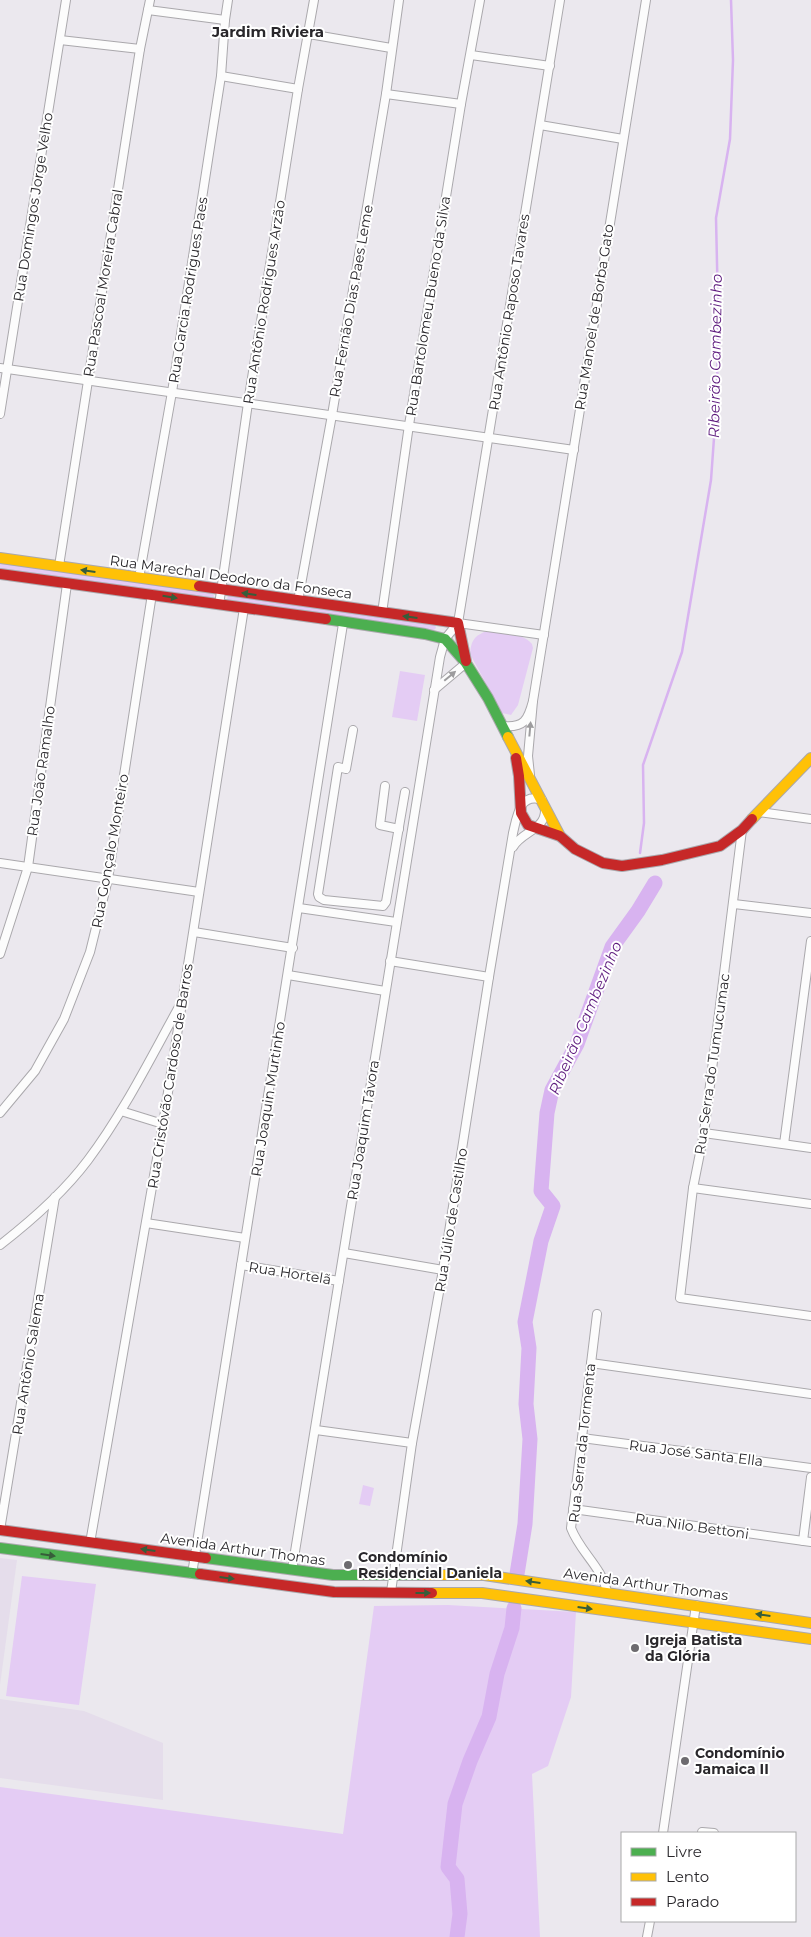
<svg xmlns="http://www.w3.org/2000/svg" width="811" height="1937" viewBox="0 0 811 1937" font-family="Montserrat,sans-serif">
<rect width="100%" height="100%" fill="#ebe8ee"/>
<g fill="#e5ddeb">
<polygon points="0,1558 17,1560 0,1685"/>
<polygon points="0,1699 84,1711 163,1743 163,1800 0,1778"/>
</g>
<g fill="#e4ccf4">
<polygon points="0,562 212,593 214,596 213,598 0,570"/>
<polygon points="228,595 435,624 436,628 433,631 229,602 227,600"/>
<path d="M484,632c14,0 38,0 48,12l1,4 -15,57 -7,10 -9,-2 -32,-59c1,-12 3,-17 14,-22z"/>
<polygon points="400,671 425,675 417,721 392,717"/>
<polygon points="363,1485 374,1488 370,1506 359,1504"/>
<polygon points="22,1576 96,1584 79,1705 6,1696"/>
<polygon points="448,1605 576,1612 571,1697 548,1766 532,1774 540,1937 0,1937 0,1787 343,1834 374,1606"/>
</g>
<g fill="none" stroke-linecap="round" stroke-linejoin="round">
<polyline stroke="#d8b3f0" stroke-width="2.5" points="640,853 644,823 643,765 682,652 711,480 717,396 718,308 716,218 730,139 733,60 731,0"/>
<g stroke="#d8b3f0" stroke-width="15">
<polyline points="517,1574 525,1524 530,1439 526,1404 529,1348 525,1322 541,1241 553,1206 541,1191 547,1113 552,1090 577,1044 612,947 638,911 655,883"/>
<polyline points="457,1937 460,1914 457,1879 448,1867 455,1804 470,1761 489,1717 497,1674 512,1628 514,1608"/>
</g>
<defs>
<g id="street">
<polyline points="148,10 225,20"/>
<polyline points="309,34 391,48"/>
<polyline points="60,40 140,49"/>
<polyline points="471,55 550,66"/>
<polyline points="221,76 298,89"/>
<polyline points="386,94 461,104"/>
<polyline points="540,125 623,139"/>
<polyline points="0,368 574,450"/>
<polyline points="0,414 66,0"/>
<polyline points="59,566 140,49 150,0"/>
<polyline points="139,578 172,392 221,76 225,20 228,0"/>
<polyline points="298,601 332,415 386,94 399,0"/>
<polyline points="219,605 248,403 298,89 314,0"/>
<polyline points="382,613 409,425 461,104 480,0"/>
<polyline points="458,623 560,0"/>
<polyline points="458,623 544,635"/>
<polyline points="434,690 466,663"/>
<polyline points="533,701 646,0"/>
<path d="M503,726c21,2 25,-6 30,-25l-5,55 2,19"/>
<polyline points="353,730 346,769 338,767 318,894 319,897 324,900 383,906 386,902 405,792"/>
<polyline points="385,786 380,825 399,829"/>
<polyline points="759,812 811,819"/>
<polyline points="742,830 704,1133 693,1188 680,1298 811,1316"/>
<path d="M513,847c9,-16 33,-17 32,-38"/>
<polyline points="0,863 199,892"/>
<polyline points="734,904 811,913"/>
<polyline points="299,908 396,922"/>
<polyline points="194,932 293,948"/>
<polyline points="0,954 28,867 67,584"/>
<polyline points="390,961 489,977"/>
<polyline points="288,975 385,991"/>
<polyline points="121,1111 163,1124"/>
<polyline points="0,1113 35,1071 64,1019 90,952 108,879 152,594"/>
<polyline points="704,1133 811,1148"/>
<polyline points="784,1144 811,941"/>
<polyline points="693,1188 811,1204"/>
<polyline points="146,1223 245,1238"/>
<path d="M0,1245c31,-24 64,-53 88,-85 36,-48 63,-103 92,-155"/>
<polyline points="344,1253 443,1270"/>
<polyline points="241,1265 339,1281"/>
<path d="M597,1314l-26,214c9,24 31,39 36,64"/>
<polyline points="591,1363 811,1394"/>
<polyline points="316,1430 412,1443"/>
<polyline points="582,1438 811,1468"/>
<polyline points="573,1509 811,1542"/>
<polyline points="0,1530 55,1197"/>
<polyline points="803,1541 811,1477"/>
<polyline points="90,1543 163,1124 244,608"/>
<polyline points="292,1570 440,657 445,639 458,623"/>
<polyline points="192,1574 343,624"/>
<path d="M391,1592l21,-149 31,-173 46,-293 24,-144c4,-17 7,-41 29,-33"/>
<polyline points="702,1832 714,1833"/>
<polyline points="663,1833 696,1605"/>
<polyline points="647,1937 650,1921"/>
</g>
<g id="fast">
<polyline points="326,619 425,634 445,639 466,663 488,698 508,737"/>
<polyline points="0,1548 200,1574"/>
<polyline points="206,1558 333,1575 424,1575"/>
</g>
<g id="slow">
<polyline points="0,558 199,586"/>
<polyline points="508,737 560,836"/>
<polyline points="752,819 811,758"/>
<polyline points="424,1575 484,1575 811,1623"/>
<polyline points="432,1593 482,1593 811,1639"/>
</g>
<g id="jam">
<polyline points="0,574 326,619"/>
<polyline points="199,586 458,623 466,661"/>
<polyline points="516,758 519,776 521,813 528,825 560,836 575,849 603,863 622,866 662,860 720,846 742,830 752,819"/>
<polyline points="0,1530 206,1558"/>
<polyline points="200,1574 334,1592 432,1593"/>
</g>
</defs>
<use href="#street" stroke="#aaa8ac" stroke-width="10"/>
<use href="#fast" stroke="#aaa8ac" stroke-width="12"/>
<use href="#slow" stroke="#aaa8ac" stroke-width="12"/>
<use href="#jam" stroke="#aaa8ac" stroke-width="12"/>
<use href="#street" stroke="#fcfcfc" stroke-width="8"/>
<use href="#fast" stroke="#4caf50" stroke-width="10"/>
<use href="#slow" stroke="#ffc107" stroke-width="10"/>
<use href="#jam" stroke="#c62828" stroke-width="10"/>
</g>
<defs><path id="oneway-solid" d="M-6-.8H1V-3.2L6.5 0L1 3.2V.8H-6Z" transform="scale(1.25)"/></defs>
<g fill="#375d3a">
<use href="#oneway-solid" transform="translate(88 571) rotate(-172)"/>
<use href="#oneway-solid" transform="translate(249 594) rotate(-172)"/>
<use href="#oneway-solid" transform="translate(170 597) rotate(9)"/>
<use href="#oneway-solid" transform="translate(410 617) rotate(-173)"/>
<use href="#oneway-solid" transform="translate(148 1550) rotate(-172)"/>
<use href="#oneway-solid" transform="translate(48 1555) rotate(8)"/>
<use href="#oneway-solid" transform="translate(227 1578) rotate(7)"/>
<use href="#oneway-solid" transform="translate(533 1582) rotate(-172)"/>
<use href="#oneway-solid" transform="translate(423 1593)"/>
<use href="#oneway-solid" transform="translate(585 1608) rotate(8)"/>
<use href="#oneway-solid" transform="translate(763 1615) rotate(-172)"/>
</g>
<g fill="#9d9c9e">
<use href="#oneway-solid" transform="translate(450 676) rotate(-40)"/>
<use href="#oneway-solid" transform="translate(530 729) rotate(-85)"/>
</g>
<g fill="#6d6b6f" stroke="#fff" stroke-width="2">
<circle cx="348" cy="1565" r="5"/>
<circle cx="635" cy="1648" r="5"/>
<circle cx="685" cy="1761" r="5"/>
</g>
<g text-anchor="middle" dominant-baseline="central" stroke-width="4" stroke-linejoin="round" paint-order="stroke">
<g font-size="14" fill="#29272b" stroke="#fff">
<text transform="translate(33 207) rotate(-81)">Rua Domingos Jorge Velho</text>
<text transform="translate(103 283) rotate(-81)">Rua Pascoal Moreira Cabral</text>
<text transform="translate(188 290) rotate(-81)">Rua Garcia Rodrigues Paes</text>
<text transform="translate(351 301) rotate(-80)">Rua Fernão Dias Paes Leme</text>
<text transform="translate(264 302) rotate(-81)">Rua Antônio Rodrigues Arzão</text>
<text transform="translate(428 306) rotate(-81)">Rua Bartolomeu Bueno da Silva</text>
<text transform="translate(509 312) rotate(-81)">Rua Antônio Raposo Tavares</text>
<text transform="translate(594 317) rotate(-81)">Rua Manoel de Borba Gato</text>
<text transform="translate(231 577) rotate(8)">Rua Marechal Deodoro da Fonseca</text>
<text transform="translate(41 771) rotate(-82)">Rua João Ramalho</text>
<text transform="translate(110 851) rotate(-80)">Rua Gonçalo Monteiro</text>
<text transform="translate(712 1064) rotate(-82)">Rua Serra do Tumucumac</text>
<text transform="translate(170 1076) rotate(-81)">Rua Cristóvão Cardoso de Barros</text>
<text transform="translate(268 1099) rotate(-81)">Rua Joaquin Murtinho</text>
<text transform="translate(363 1130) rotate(-81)">Rua Joaquim Távora</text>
<text transform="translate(451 1220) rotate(-81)">Rua Júlio de Castilho</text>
<text transform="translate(290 1273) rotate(9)">Rua Hortelã</text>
<text transform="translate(28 1364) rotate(-81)">Rua Antônio Salema</text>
<text transform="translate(582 1443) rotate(-84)">Rua Serra da Tormenta</text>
<text transform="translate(696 1453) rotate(7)">Rua José Santa Ella</text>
<text transform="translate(692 1526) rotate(8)">Rua Nilo Bettoni</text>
<text transform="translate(243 1549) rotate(8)">Avenida Arthur Thomas</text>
<text transform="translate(646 1584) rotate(8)">Avenida Arthur Thomas</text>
</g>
<g font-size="14" font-weight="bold" fill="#29272b" stroke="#fff" text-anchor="start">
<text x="358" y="1557">Condomínio<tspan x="358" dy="16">Residencial Daniela</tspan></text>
<text x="645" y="1640">Igreja Batista<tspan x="645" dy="16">da Glória</tspan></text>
<text x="695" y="1753">Condomínio<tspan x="695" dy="16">Jamaica II</tspan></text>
</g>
<g font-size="15" font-weight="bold" fill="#29272b" stroke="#fff">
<text x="268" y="31">Jardim Riviera</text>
</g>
<g font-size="15" font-style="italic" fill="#5d1a7d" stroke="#fff">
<text transform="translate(715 356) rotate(-89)">Ribeirão Cambezinho</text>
<text transform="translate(585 1018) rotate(-67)">Ribeirão Cambezinho</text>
</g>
</g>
<rect x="621" y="1832" width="175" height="90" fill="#ffffff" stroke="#a9a9aa"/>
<rect x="631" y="1848" width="25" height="8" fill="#4caf50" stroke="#a9a9aa"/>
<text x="666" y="1857" font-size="15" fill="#29272b">Livre</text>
<rect x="631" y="1873" width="25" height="8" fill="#ffc107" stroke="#a9a9aa"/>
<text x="666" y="1882" font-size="15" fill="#29272b">Lento</text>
<rect x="631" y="1898" width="25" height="8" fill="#c62828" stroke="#a9a9aa"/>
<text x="666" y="1907" font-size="15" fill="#29272b">Parado</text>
</svg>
